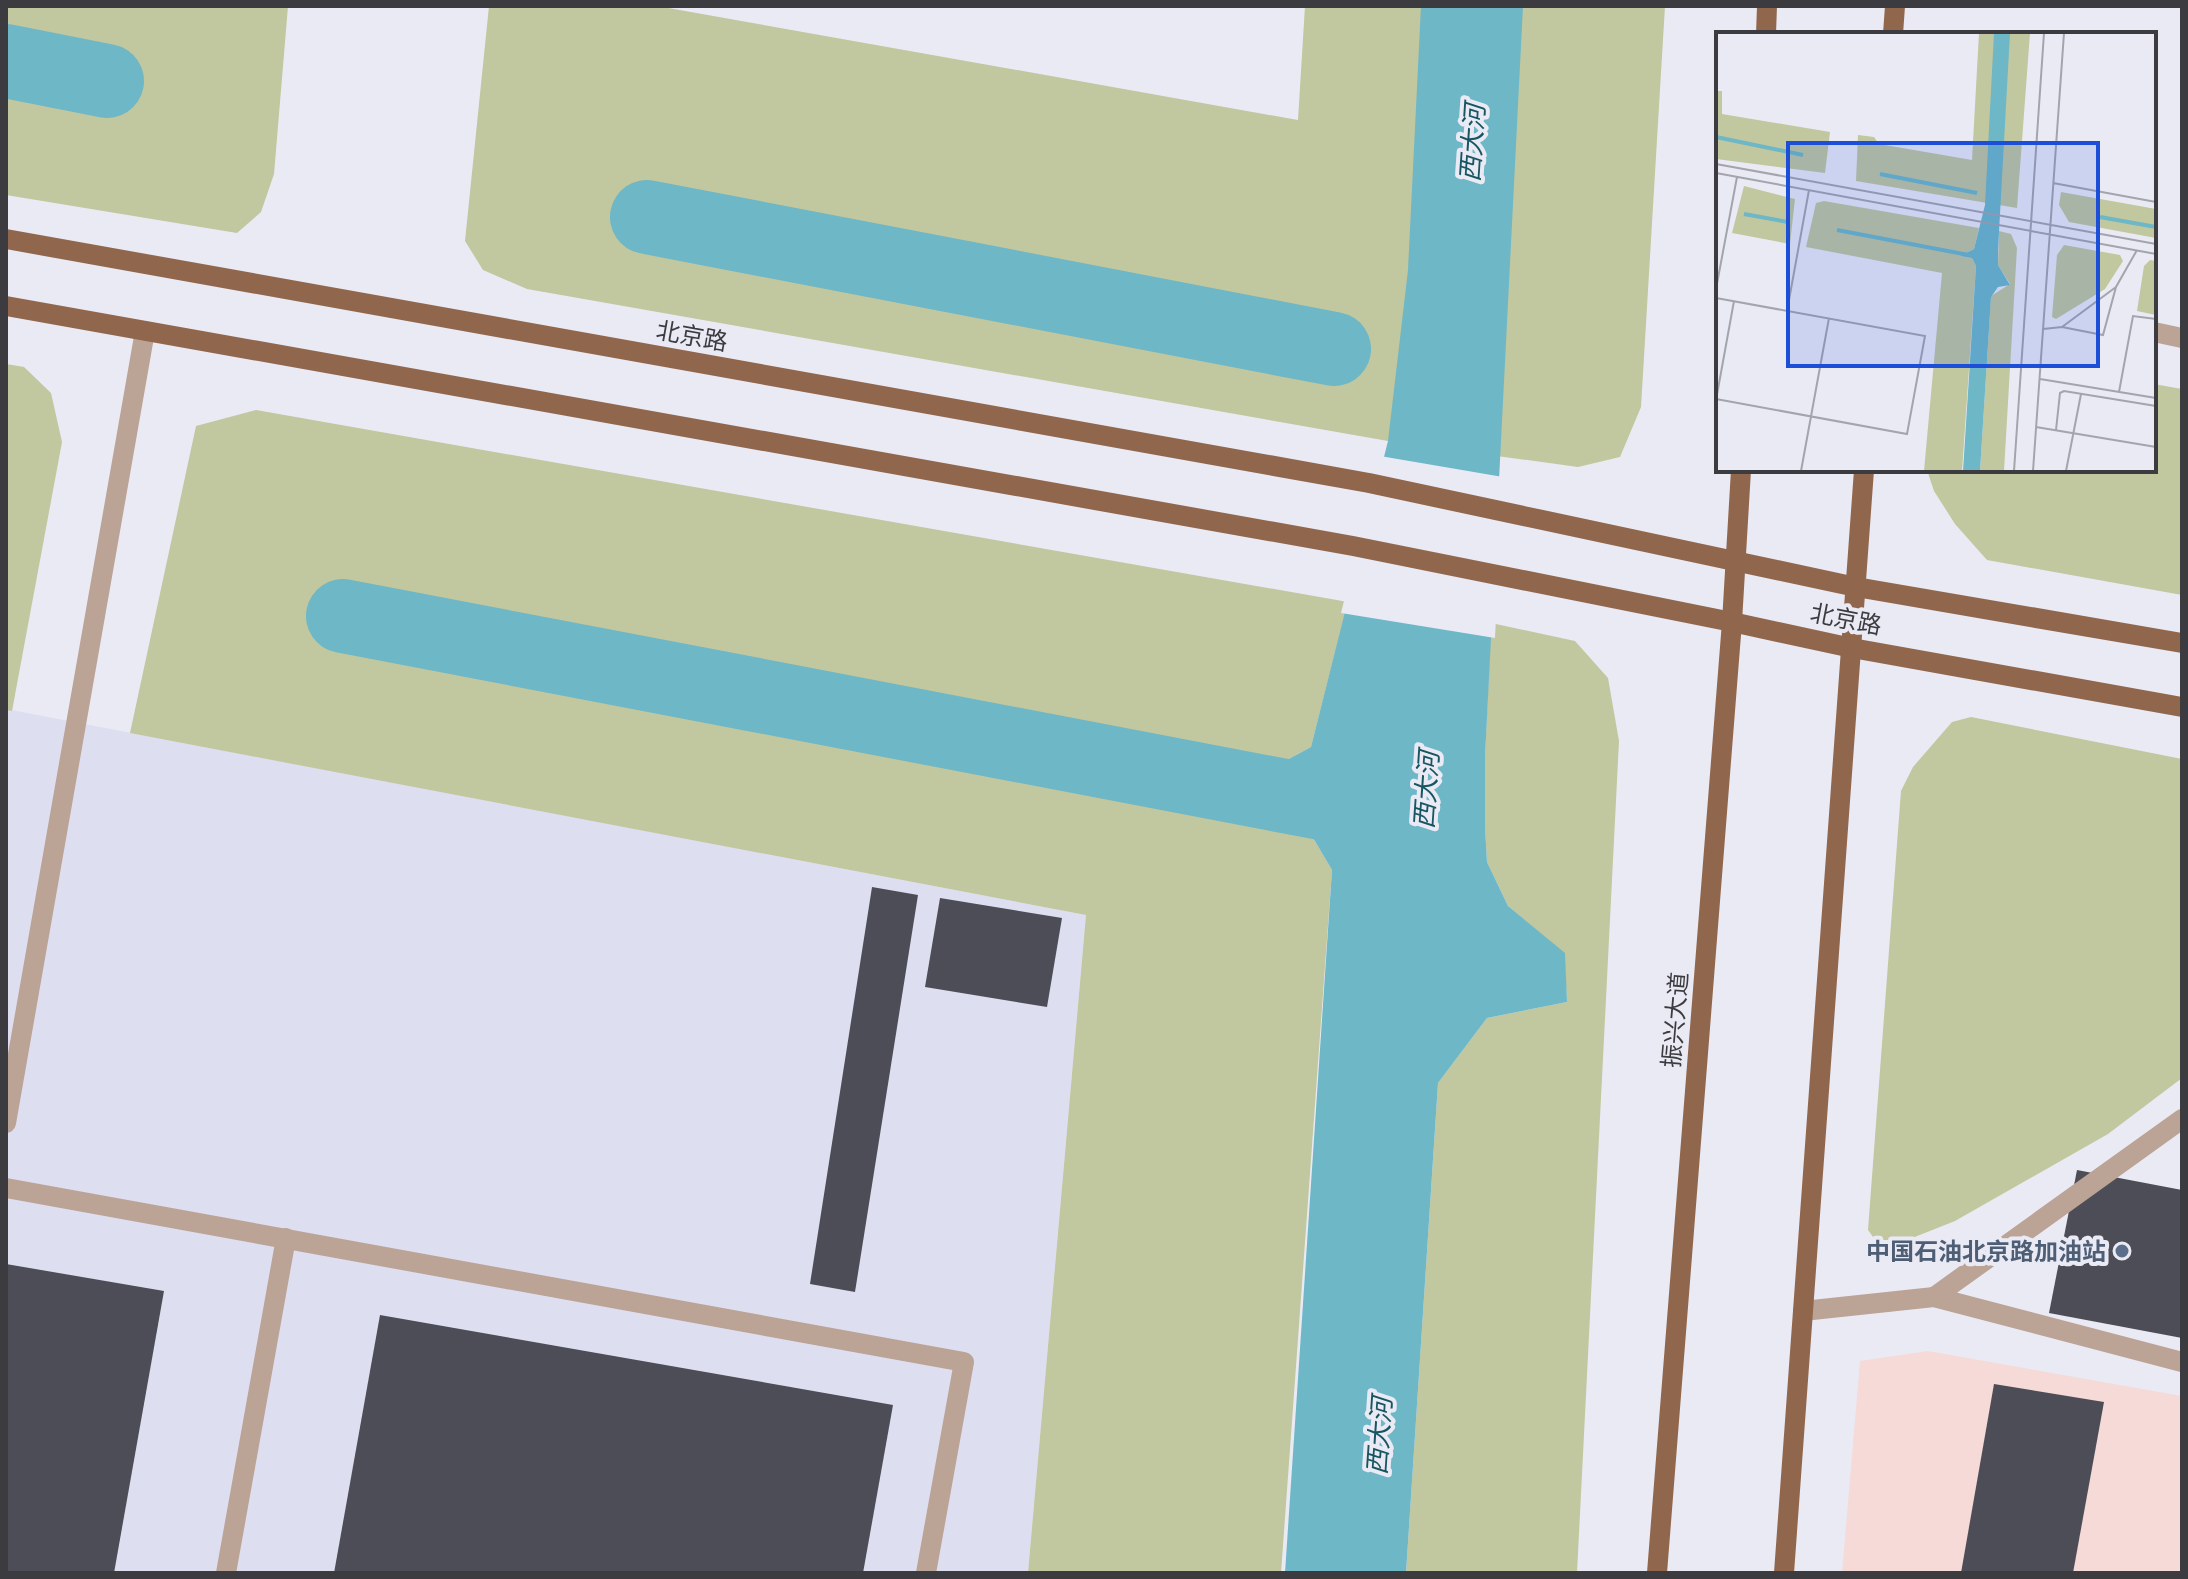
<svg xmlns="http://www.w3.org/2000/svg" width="2188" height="1579" viewBox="0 0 2188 1579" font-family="'PT Sans','Noto Sans SC',sans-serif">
<rect width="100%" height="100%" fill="#eaeaf5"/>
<polygon fill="#f5dad7" points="1928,1351 2182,1396 2182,1573 1842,1573 1860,1361"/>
<polygon fill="#dedef1" points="6,709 1086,915 1028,1573 6,1573"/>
<g fill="#c1c79e">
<polygon points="6,6 288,6 274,174 261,212 237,233 6,195"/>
<polygon points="489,6 657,6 1298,120 1305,6 1665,6 1641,407 1620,457 1578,467 1388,441 527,289 483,270 465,241"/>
<polygon points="6,364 24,367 51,393 62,442 12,711 6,710"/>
<polygon points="2154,384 2182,389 2182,595 1987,560 1955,524 1934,491 1927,470 2154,470"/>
<polygon points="256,410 1348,602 1311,747 1274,767 1223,783 1217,801 1299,814 1332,870 1281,1573 1028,1573 1086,915 130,733 196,426"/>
<polygon points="1491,623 1575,641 1608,678 1619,741 1577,1573 1406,1573 1438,1083 1487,1018 1567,1002 1564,953 1508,906 1487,862 1485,827 1485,757"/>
<polygon points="1971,717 2182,759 2182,1078 2108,1134 1955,1221 1897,1244 1876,1241 1868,1230 1901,791 1913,767 1952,722"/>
</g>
<polygon fill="#6db7c7" points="1421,6 1523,6 1485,757 1485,827 1487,862 1508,906 1565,953 1567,1002 1487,1018 1438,1083 1406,1573 1285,1573 1332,870 1299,814 1216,800 1223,783 1274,767 1311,747 1388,441 1408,270"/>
<polygon fill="#eaeaf5" points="1380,456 1503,477 1495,638 1341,613"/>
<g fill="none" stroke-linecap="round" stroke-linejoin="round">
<g stroke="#6db7c7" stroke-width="74">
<polyline points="6,61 107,81"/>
<polyline points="647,217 1334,349"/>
<polyline points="343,616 1321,803"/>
</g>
</g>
<g fill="#4d4d57">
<polygon points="872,887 918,895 855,1292 810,1284"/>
<polygon points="940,898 1062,918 1047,1007 925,987"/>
<polygon points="2077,1170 2182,1190 2182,1338 2049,1313"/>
<polygon points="6,1264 164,1291 114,1573 6,1573"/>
<polygon points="380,1315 893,1405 863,1573 334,1573"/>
<polygon points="1994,1384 2104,1402 2073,1573 1961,1573"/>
</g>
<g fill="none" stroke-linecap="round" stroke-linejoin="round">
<g stroke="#bba395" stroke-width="20">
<polyline points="2154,332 2182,338"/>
<polyline points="6,1123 145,331"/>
<polyline points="6,1188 964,1362 926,1573"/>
<polyline points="1934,1297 2182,1119"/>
<polyline points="1803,1311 1934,1297 2182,1362"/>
<polyline points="226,1573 286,1238"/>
</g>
<g stroke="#90674d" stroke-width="20">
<polyline points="1766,34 1767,6"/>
<polyline points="1893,34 1895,6"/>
<polyline points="6,239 1369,483 1856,587 2182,643"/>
<polyline points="6,306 1353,546 1732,622 1852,648 2182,707"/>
<polyline points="1657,1573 1732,622 1741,470"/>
<polyline points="1784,1573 1864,470"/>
</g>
</g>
<circle fill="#5c6f8a" stroke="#eaeaf5" stroke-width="3" cx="2122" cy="1251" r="8"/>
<g text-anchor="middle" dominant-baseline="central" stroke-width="8" stroke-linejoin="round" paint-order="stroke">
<g font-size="24" fill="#3c3c40" stroke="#eaeaf5">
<text transform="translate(692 336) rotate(10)">北京路</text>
<text transform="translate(1846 619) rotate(11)">北京路</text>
<text transform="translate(1675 1020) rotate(-85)">振兴大道</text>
</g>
<g font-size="24" font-weight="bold" fill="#4e5e75" stroke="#eaeaf5" text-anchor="end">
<text x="2106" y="1251">中国石油北京路加油站</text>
</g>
<g font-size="26" font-style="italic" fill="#175661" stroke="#eaeaf5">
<text transform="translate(1472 143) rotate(-86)">西大河</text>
<text transform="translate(1426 790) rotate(-86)">西大河</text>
<text transform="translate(1379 1436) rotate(-86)">西大河</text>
</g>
</g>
<g transform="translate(1716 32)">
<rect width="440" height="440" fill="#eaeaf5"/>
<path d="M263,1h51l-13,175 -161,-27 2,-46 16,2 5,7 93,16zM0,59h6v23l108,18 -5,41 -109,-14zM28,154l51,13 -5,45 -58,-11zM345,160l95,17v29l-87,-16 -10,-17zM108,169l155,27 -5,21 -14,7 12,2 4,8 -14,205h-38l18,-198 -136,-26 10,-44zM283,199l12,3 6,14 -13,223h-24l11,-175 19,-12 -12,-19zM348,213l56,10 3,6 -18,28 -49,30 -4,-2 5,-62zM434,228l6,1v54l-19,-4 7,-45z" fill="#c1c79e"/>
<path d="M278,1h16l-12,217v15l12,20 -12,2 -7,10 -11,174h-17l13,-205 -4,-8 -12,-2 14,-7 11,-44z" fill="#6db7c7"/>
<path fill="none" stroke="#6db7c7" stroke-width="4" d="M0,105l87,18M164,142l97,19M28,182l44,8M384,185l56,10M121,198l137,26"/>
<path fill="none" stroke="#a4a4ad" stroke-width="2" d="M0,132l440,80M0,141l440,81M337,151l103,19M0,257l21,-112M0,266l209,38 -18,98 -191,-35M71,279l22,-121M346,295l54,-40M327,297l19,-2 41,8 13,-48 21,-37M324,347l116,19M403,360l14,-76 23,3M0,368l18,-99M320,395l120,20M340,398l4,-37 4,-2 92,15M85,439l28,-153M298,439l30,-438M317,439l31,-438M350,439l15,-77"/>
<path fill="#1d4ed8" fill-opacity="0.15" stroke="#1d4ed8" stroke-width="4" d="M72,111h310v223h-310z"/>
<rect width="440" height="440" fill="none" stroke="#3c3c40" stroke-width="4"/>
</g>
<rect width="2188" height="1579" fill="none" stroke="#3c3c40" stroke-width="16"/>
</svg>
